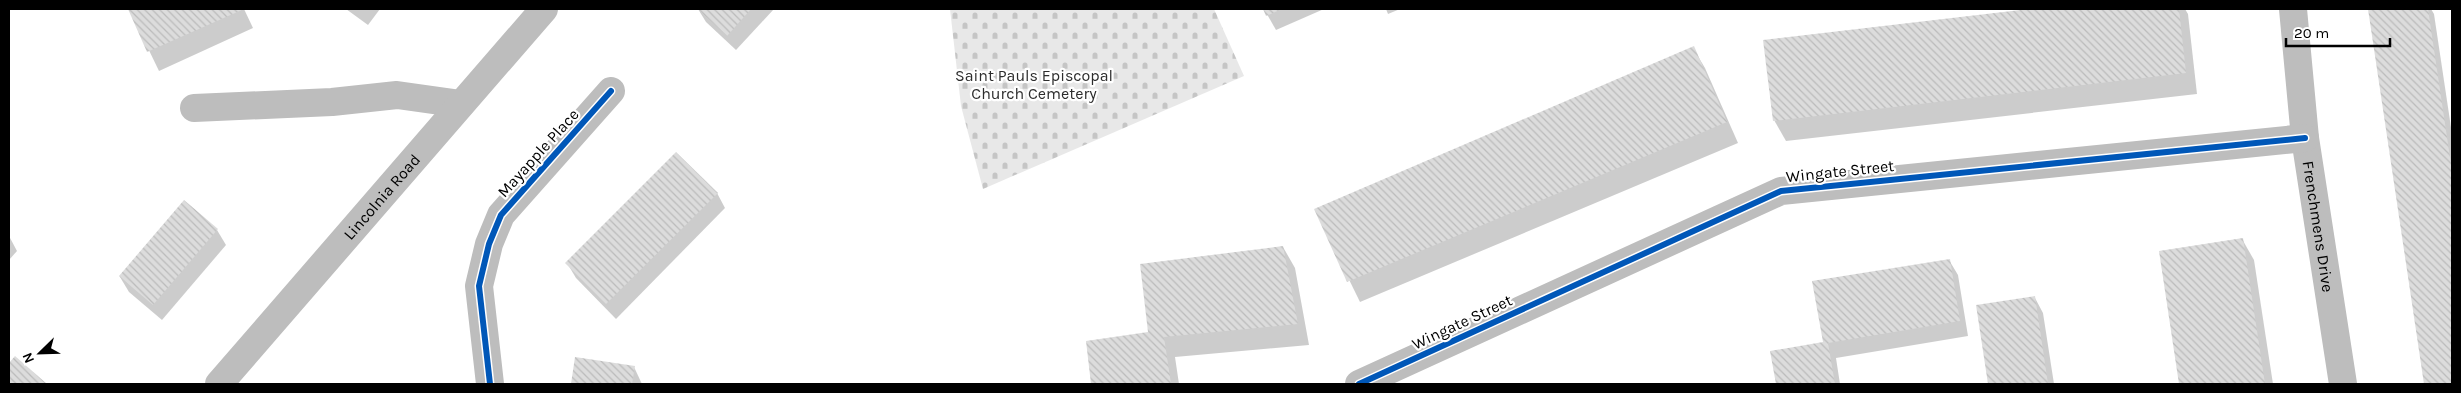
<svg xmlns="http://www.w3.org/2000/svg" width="2461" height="393" viewBox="0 0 2461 393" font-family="Karla,sans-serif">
<defs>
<pattern id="cemetery-stones" width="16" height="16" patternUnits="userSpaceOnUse" patternTransform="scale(1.25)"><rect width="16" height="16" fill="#e8e8e8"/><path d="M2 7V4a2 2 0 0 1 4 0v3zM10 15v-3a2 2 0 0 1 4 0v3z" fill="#c5c5c5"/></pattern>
<pattern id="building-back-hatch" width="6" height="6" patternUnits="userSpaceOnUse" patternTransform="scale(1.25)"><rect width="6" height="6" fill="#dcdcdc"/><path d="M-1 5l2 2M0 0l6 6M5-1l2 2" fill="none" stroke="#bbb"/></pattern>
</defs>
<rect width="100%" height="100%" fill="#fff"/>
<polygon fill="url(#cemetery-stones)" points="950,9 1214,9 1244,76 983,189 961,106"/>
<g fill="#0003">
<polygon points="129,9 244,9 253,28 159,71"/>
<polygon points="346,9 380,9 368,25"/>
<polygon points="698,9 774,9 736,50 706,22"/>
<polygon points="1264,9 1324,9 1276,30"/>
<polygon points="1386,9 1400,9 1388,14"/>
<polygon points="2040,9 2185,9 2188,14 2197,94 1786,141 1774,120 1765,41"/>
<polygon points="2369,9 2431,9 2434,14 2452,134 2452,384 2425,384"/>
<polygon points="1693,48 1705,68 1738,143 1360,302 1315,210"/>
<polygon points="717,193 725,208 616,319 576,278 567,263"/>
<polygon points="217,230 226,245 162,320 129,292 120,277"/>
<polygon points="9,236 17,251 9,260"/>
<polygon points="2242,239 2254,260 2273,384 2180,384 2160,252"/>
<polygon points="1283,247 1295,268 1309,345 1175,357 1179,384 1093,384 1087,342 1149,334"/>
<polygon points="1949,260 1958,275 1968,336 1836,358 1840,384 1777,384 1772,352 1824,343"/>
<polygon points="2035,298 2043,313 2054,384 1989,384 1978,306"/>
<polygon points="15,358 45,384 9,384 9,365"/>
<polygon points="576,359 634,367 642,384 572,384"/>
</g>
<g fill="url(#building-back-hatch)">
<polygon points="128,9 244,9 147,52"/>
<polygon points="698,9 751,9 727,36"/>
<polygon points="1263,9 1282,9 1266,16"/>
<polygon points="2029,9 2179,9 2186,73 1773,121 1763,40"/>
<polygon points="2368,9 2428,9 2452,171 2452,384 2424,384"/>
<polygon points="1694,46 1727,122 1347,282 1314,209"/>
<polygon points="676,152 718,193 606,304 565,263"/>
<polygon points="184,200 218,229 153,305 119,276"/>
<polygon points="2243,238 2265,384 2179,384 2159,251"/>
<polygon points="1283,246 1298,324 1164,337 1171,384 1091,384 1086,341 1148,332 1140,264"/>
<polygon points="1950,259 1960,321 1828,343 1835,384 1776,384 1770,351 1823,342 1812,281"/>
<polygon points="2035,296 2048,384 1988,384 1976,305"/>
<polygon points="15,356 47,384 9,384 9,363"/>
<polygon points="575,357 635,366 632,384 571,384"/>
</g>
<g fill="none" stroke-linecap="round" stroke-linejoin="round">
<g stroke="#bdbdbd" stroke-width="28">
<path id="s1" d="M2293,9l12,129 38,246"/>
<polyline points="194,108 332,102 397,95 461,104"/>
<polyline points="490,384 479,286 489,244 501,215 611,91"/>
<polyline points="1359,384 1781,191 2305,138"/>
</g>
<path stroke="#bdbdbd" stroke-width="28" id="s2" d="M219,384l325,-375"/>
<defs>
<g id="cycleway">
<polyline points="490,384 479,286 489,244 501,215 611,91"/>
<polyline points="1359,384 1781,191 2305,138"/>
</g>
</defs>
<use href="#cycleway" stroke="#fff" stroke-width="9"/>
<use href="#cycleway" stroke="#0057b8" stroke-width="6"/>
</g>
<g text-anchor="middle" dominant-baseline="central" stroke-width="4.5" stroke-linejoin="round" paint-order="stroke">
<g font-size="16" fill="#2d2d2d" stroke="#fff">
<text x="1034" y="75">Saint Pauls Episcopal<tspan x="1034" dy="18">Church Cemetery</tspan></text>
</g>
<g font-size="16" fill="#000" stroke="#fff">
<text transform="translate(538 153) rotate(-48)">Mayapple Place</text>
<text transform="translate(1840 171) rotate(-6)">Wingate Street</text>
<text stroke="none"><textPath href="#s2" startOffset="248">Lincolnia Road</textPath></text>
<text stroke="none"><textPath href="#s1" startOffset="219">Frenchmens Drive</textPath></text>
<text transform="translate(1462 322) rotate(-25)">Wingate Street</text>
</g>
</g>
<rect width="2461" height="393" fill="none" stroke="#000000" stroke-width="20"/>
<g transform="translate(40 353) rotate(247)" stroke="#ffffff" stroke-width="4" paint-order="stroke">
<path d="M0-4L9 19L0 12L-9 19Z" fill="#000000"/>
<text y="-8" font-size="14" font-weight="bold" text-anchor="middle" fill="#000000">N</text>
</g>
<path d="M2286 38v8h104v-8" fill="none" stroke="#000000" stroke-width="2.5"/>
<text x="2294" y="38" font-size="15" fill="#000000" stroke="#ffffff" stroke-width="4" paint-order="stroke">20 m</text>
</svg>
